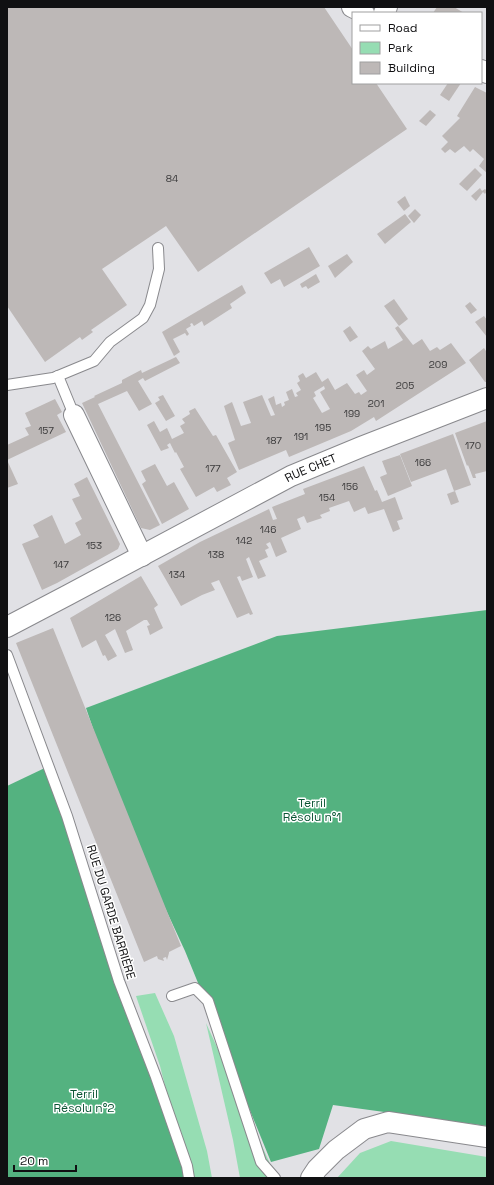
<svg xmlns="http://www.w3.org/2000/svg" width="494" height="1185" viewBox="0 0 494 1185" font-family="'Space Grotesk',sans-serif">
<rect width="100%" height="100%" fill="#e1e1e5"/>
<g fill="#96ddb3">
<polygon points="155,993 174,1036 207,1151 212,1178 187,1178 183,1157 160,1066 136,996"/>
<polygon points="206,1023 272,1168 271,1178 240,1178 233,1140"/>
<polygon points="391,1141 487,1157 487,1178 337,1178 360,1153"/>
</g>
<g fill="#54b280">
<polygon points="487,610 487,1126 333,1105 319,1149 271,1162 185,951 123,817 86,708 277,636"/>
<polygon points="49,766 189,1178 7,1178 7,786"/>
</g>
<g fill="#bdb8b7" fill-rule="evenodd">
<polygon points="7,7 324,7 353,50 353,83 376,83 407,129 198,272 166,226 102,269 127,305 91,330 93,332 82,340 80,337 45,362 7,306"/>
<polygon points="437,7 454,7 464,13 433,13"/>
<polygon points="448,83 461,83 449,101 440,95"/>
<polygon points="475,87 487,93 487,173 479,166 484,159 473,149 470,152 464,146 455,153 450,149 445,153 441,149 448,142 442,136 460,118 457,116"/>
<polygon points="430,110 436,115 426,126 419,121"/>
<polygon points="475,168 482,175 467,191 459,184"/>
<polygon points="480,188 482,191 485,189 487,191 485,194 483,192 476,201 471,196"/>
<polygon points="405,196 410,206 404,211 397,202"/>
<polygon points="415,209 421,215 414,223 408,216"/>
<polygon points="405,214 411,222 385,244 377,234"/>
<polygon points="309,247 320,266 284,287 280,279 271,284 264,273"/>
<polygon points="347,254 353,262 335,278 328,266"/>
<polygon points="316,274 320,282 308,289 306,286 302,288 300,284"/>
<polygon points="242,285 246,293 230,304 232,308 204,326 202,321 194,326 192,323 190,324 191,326 186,329 189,334 187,336 185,333 173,339 180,352 174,356 162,332"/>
<polygon points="394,299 408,319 399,326 384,306"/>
<polygon points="470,302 477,310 471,314 465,306"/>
<polygon points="484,316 487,320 487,337 475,322"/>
<polygon points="350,326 358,337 350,342 343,331"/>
<path d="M398,326l15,19 9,-6 8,12 7,-4 3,3 11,-7 15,20 -90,58 -2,-4 -23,14 -62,26 -3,-7 -47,20 -11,-27 7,-3 -11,-34 8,-4 9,24 10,-3 -8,-21 19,-7 9,21 4,-1 -7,-16 6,-3 2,9 5,-2 1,4 3,-2 -1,-3 5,-2 -3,-8 6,-3 3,8 3,-1 -2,-3 5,-3 -4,-7 3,-2 -2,-5 5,-3 3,5 10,-6 6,10 6,-4 7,12 12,-7 8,11 4,-2 2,3 6,-4 -11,-16 8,-5 3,5 8,-6 -13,-18 6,-5 3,3 14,-8 3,8 15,-9 -8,-12zM324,386l1,3 -5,3 10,17 -8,4 -9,-15 3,-2 -2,-4z"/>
<polygon points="484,348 486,351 487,350 487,382 485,382 469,360"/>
<polygon points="176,357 180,363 145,381 143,378 138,381 152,404 139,411 127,391 98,404 160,525 150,530 141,528 82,403 95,397 94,396 122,383 122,380 141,370 142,373"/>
<polygon points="163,395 175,416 166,421 155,403 160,400 158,397"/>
<polygon points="55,399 62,412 57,415 66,432 7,460 7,445 29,435 25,428 31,426 25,413"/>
<polygon points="195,408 213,436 216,435 237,472 227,478 231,485 217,492 214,487 196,497 180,469 184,467 176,452 175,453 170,443 167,445 169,448 161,451 147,425 154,421 160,432 167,428 172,439 184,433 180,426 185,423 182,419 190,414 189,411"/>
<polygon points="487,421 487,471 475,474 476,478 473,478 468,465 467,466 455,433"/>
<polygon points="453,434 471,485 454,491 446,469 411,482 400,454"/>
<polygon points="400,455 412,486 388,496 380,477 387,474 382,461"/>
<polygon points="7,460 18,484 7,488"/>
<polygon points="155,464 167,486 174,482 189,509 162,524 142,484 146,481 141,471"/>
<polygon points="364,466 375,491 377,490 382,502 395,497 403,519 397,521 400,529 393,532 384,509 368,514 365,507 354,512 349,501 329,508 330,511 320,515 322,518 307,523 304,516 297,519 301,529 281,538 287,552 276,557 270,542 266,544 269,548 265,550 268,557 259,561 266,576 258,579 249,557 246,559 253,577 242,581 240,576 237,577 253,614 250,615 249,613 237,618 219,580 211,583 215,590 202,595 181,606 158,566 200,542 269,509 273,520 277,519 272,507 305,494 303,489"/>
<polygon points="87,477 120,544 118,549 57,583 42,590 22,544 39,537 33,525 52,515 65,544 81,535 75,523 82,519 72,499 80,496 74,484"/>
<polygon points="455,491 459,502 451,505 447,494"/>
<polygon points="141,576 158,605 154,608 163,628 150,635 147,626 150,625 147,620 144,620 126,631 133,650 125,653 115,629 105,635 117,656 108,661 105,655 103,656 96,640 82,648 70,618"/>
<polygon points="53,628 181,946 169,952 169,953 167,960 166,957 163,958 164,961 158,959 157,956 144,962 16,643"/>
</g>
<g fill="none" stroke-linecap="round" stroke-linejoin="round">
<defs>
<g id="service">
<polyline points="58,376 74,415"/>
<polyline points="7,385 53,378 94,361 110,342 143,318 150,305 159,269 158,248"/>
<polyline points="7,655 67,816 119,981 156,1077 187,1166 189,1178"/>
<polyline points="172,996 195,988 208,1001 261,1162 275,1178"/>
</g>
<g id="minor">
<polyline points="352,7 364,13"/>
<polyline points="384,13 387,7"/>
<polyline points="481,70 487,73"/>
<polyline points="74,415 142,556"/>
<path id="s1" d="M7,627l61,-32 223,-119 70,-29 126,-49"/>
<polyline points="311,1178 317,1169 336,1150 364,1129 388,1122 487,1137"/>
</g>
</defs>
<use href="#service" stroke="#89898d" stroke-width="12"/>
<use href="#minor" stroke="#89898d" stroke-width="22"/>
<use href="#service" stroke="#fff" stroke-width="10"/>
<use href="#minor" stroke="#fff" stroke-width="20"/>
</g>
<g text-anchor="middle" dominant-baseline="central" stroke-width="3" stroke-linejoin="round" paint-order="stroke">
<g font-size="10" fill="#3b3a3b">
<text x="172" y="178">84</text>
<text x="438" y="364">209</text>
<text x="405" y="385">205</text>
<text x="376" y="403">201</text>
<text x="352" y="413">199</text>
<text x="323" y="427">195</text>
<text x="46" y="430">157</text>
<text x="301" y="436">191</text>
<text x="274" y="440">187</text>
<text x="473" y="445">170</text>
<text x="423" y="462">166</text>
<text x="213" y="468">177</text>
<text x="350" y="486">156</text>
<text x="327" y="497">154</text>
<text x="268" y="529">146</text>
<text x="244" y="540">142</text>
<text x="94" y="545">153</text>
<text x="216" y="554">138</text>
<text x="61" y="564">147</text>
<text x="177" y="574">134</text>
<text x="113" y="617">126</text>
</g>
<g font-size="12" fill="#101012" stroke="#fff">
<text stroke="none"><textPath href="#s1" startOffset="343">RUE CHET</textPath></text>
<text transform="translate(111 912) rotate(73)">RUE DU GARDE BARRIÈRE</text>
</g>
<g font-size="12" fill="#0a5534" stroke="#fff">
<text x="312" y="803">Terril<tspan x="312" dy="14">Résolu n°1</tspan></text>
<text x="84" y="1094">Terril<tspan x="84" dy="14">Résolu n°2</tspan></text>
</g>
</g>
<rect width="494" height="1185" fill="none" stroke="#101012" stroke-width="16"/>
<rect x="352" y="12" width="130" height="72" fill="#ffffff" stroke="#9f9fa0"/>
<rect x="360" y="25" width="20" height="6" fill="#ffffff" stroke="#9f9fa0"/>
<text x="388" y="32" font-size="12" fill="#101012">Road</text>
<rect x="360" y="42" width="20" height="12" fill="#96ddb3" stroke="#9f9fa0"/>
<text x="388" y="52" font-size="12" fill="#101012">Park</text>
<rect x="360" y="62" width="20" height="12" fill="#bdb8b7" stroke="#9f9fa0"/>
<text x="388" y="72" font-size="12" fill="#101012">Building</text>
<path d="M14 1165v6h62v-6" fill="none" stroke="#101012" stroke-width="2"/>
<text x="20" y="1165" font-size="12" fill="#101012" stroke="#ffffff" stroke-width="3" paint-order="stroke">20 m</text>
</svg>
